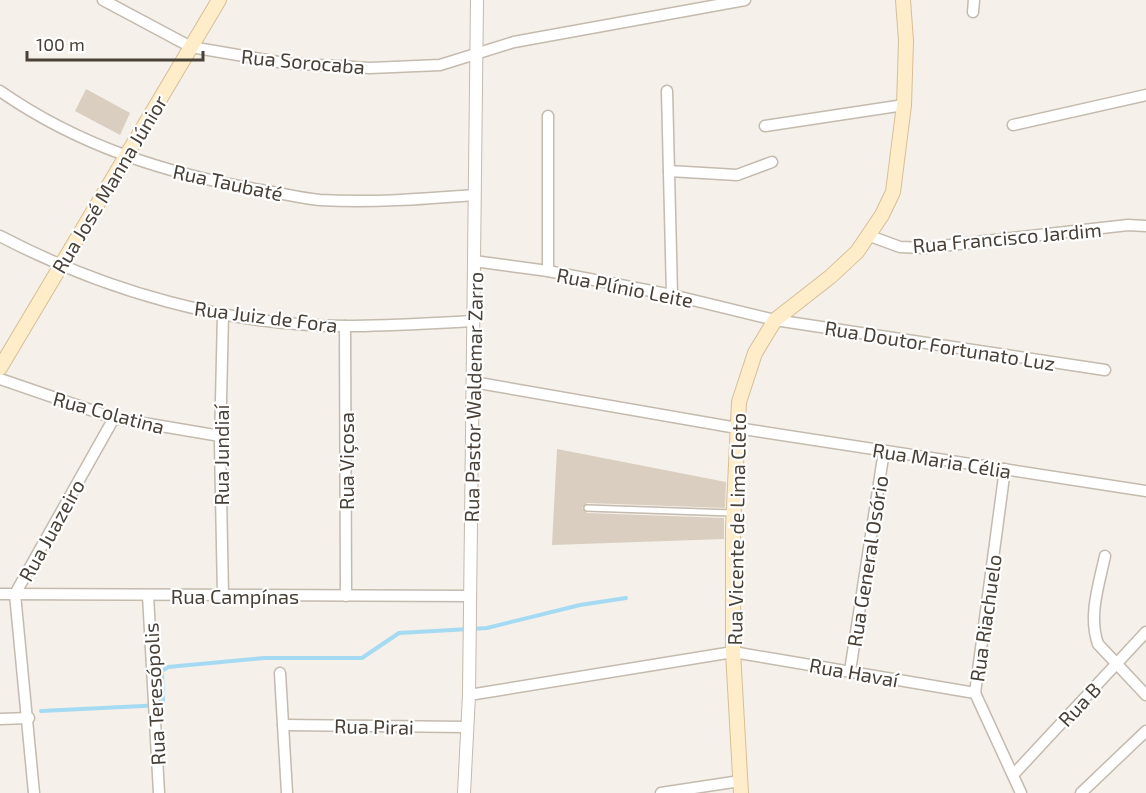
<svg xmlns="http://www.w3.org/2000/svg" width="1146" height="793" viewBox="0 0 1146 793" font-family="'Exo 2',sans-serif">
<rect width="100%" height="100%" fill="#f5f0e9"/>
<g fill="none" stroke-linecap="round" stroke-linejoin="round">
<polyline stroke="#a4dbf3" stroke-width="4" points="41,711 163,705 162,671 168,667 264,658 362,658 399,633 487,628 580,605 626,598"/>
</g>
<g fill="#dacec1">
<polygon points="86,89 130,113 120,135 75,111"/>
<polygon points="557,449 726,482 725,508 587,503 582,508 587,513 724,518 724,539 552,545"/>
</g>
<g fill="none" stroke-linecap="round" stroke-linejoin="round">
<defs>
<polyline id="service" points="587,508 732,513"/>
<g id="minor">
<polyline points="103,0 191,47 284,63 370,68 440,65 514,42 745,0"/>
<polyline points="973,12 974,0"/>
<path d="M0,91c79,55 167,83 261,99 20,3 39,8 59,10 51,3 103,-1 154,-5"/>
<polyline points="667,91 672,295"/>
<polyline points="548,116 548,271"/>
<polyline points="1013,125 1146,95"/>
<polyline points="765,126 904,105"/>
<polyline points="669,171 737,175 772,162"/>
<path d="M0,236c105,55 227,90 346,90 43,0 85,-3 128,-5"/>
<polyline points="870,236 900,247 924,248 1128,225 1146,226"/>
<polyline points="474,261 548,271 672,295 775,320 1105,370"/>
<polyline points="345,326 346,596"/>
<polyline points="0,379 114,418 220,436"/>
<polyline points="473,382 737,428 1146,491"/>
<polyline points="1005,469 975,693 1021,793"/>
<path d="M1105,556c-6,28 -17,60 -7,88l48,51"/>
<polyline points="0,594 470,596"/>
<polyline points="148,595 159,793"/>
<polyline points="223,596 220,444 223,314"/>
<polyline points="850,671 884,451"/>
<polyline points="280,673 287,793"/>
<polyline points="469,695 733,652 975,693"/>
<polyline points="0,719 29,718"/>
<polyline points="283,725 466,727"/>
<polyline points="1013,775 1146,632"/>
<polyline points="34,793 15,594 114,418"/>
<polyline points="661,793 740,781"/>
<polyline points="1081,793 1146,731"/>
</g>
<polyline id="tertiary" points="464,793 469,695 477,0"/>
<g id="secondary">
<polyline points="0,368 219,0"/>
<polyline points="741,793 733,652 733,527 739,402 755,353 775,320 830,277 857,252 882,215 893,192 904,105 906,41 903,0"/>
</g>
</defs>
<use href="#service" stroke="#c4baae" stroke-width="8"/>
<use href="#minor" stroke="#c4baae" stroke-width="13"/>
<use href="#tertiary" stroke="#c4baae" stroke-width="14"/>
<use href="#secondary" stroke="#d6bf98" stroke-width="16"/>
<use href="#service" stroke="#fff" stroke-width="5"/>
<use href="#minor" stroke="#fff" stroke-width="10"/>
<use href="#tertiary" stroke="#fff" stroke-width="12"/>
<use href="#secondary" stroke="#ffecc9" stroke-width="14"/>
</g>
<g text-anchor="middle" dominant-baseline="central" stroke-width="4.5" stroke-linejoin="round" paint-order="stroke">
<g font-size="20" fill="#494037" stroke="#fff">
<text transform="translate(303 61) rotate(5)">Rua Sorocaba</text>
<text transform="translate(228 182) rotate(12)">Rua Taubaté</text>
<text transform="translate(109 184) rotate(-59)">Rua José Manna Júnior</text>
<text transform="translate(1007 237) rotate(-5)">Rua Francisco Jardim</text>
<text transform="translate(625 287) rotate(11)">Rua Plínio Leite</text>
<text transform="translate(266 316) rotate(7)">Rua Juiz de Fora</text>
<text transform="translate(940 345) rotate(9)">Rua Doutor Fortunato Luz</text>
<text transform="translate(473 397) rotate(-89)">Rua Pastor Waldemar Zarro</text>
<text transform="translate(109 412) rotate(15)">Rua Colatina</text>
<text transform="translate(221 455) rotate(-90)">Rua Jundiaí</text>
<text transform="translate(942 460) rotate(9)">Rua Maria Célia</text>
<text transform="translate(346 461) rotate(-90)">Rua Viçosa</text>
<text transform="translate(736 529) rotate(-89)">Rua Vicente de Lima Cleto</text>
<text transform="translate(51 530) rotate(-61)">Rua Juazeiro</text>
<text transform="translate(867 561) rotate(-81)">Rua General Osório</text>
<text x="235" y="596">Rua Campínas</text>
<text transform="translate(985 618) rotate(-82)">Rua Riachuelo</text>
<text transform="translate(854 672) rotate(10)">Rua Havaí</text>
<text transform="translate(154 694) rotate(-93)">Rua Teresópolis</text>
<text transform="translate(1079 704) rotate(-47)">Rua B</text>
<text transform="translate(374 726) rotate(1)">Rua Pirai</text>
</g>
</g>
<path d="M27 51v9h176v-9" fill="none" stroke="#494037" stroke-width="3"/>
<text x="36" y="51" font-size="18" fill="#494037" stroke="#ffffff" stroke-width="4.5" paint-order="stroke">100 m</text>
</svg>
